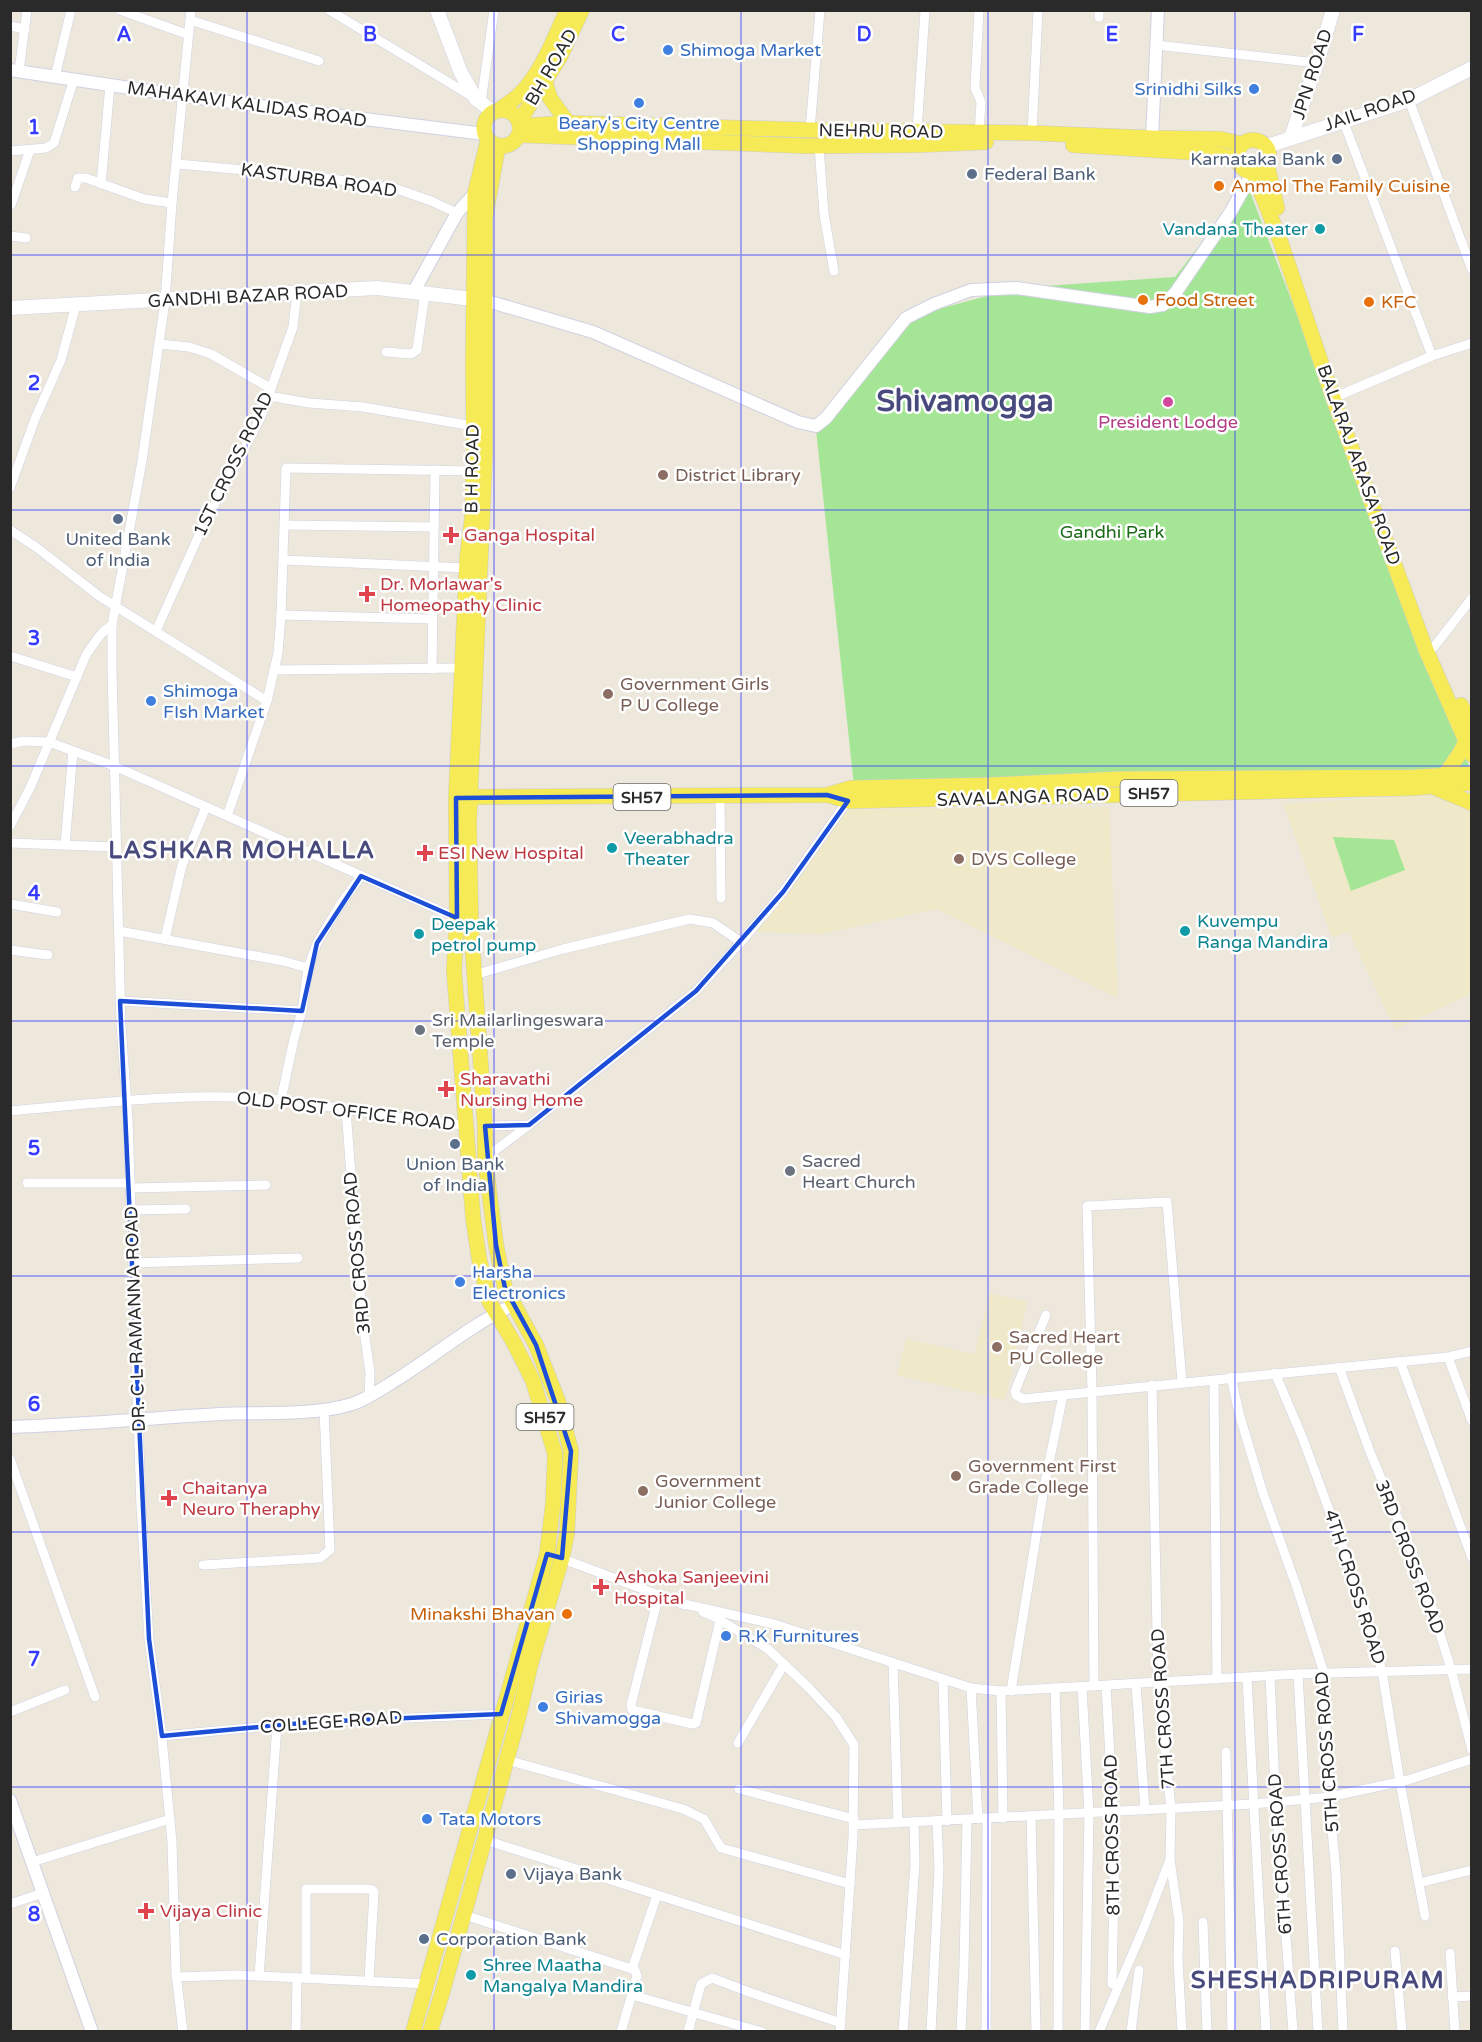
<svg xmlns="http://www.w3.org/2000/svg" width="1482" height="2042" font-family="'Varela Round',sans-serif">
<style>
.education{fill:#efe9ca}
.grass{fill:#a4e695}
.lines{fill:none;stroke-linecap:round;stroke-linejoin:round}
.minor-casing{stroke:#d0d1e3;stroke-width:10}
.tertiary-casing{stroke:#d0d1e3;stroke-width:14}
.secondary-casing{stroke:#d0d1e3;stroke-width:15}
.primary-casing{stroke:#ccc;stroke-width:16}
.minor{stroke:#fff;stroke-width:9}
.tertiary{stroke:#fff;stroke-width:12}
.secondary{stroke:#fff;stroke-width:14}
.primary{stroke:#f6ea57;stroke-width:15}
.marked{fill:none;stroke:#1d4ed8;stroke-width:4.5;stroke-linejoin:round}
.grid{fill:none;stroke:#363bff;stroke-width:1.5;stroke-opacity:0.55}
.shop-dot{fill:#3f7fe0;stroke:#fff;stroke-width:2}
.service-dot{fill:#5c6f8a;stroke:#fff;stroke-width:2}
.food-dot{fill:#e8710a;stroke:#fff;stroke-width:2}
.culture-dot{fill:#0f9aa8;stroke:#fff;stroke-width:2}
.hotel-dot{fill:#d1479c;stroke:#fff;stroke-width:2}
.education-dot{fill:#8d6e63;stroke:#fff;stroke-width:2}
.health-dot{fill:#e0444e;stroke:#fff;stroke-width:2}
.worship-dot{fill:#6b7280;stroke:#fff;stroke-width:2}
.labels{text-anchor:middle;stroke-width:5;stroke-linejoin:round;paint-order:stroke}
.shield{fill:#fff;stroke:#6a6a6a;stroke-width:1.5}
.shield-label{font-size:16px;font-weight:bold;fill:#2a2a2a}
.shop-label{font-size:18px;fill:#366cbe;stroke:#fff;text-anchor:start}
.street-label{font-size:18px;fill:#2a2a2a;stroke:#fff}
.service-label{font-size:18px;fill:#4e5e75;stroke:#fff;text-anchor:start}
.food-label{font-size:18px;fill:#c56008;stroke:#fff;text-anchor:start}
.culture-label{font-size:18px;fill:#0d838f;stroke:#fff;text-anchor:start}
.hotel-label{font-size:18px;fill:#b23c85;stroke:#fff}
.education-label{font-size:18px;fill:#785e54;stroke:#fff;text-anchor:start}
.park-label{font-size:18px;fill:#1b6a17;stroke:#fff}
.health-label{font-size:18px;fill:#be3a42;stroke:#fff;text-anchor:start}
.worship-label{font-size:18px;fill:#5b616d;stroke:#fff;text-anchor:start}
.district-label{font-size:24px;font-weight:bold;letter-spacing:1.5px;fill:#48497c;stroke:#fff}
.town-label{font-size:30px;font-weight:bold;fill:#48497c;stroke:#fff}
.grid-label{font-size:20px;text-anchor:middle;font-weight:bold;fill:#363bff;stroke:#fff;stroke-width:5;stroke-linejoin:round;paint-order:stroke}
</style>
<rect width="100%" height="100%" fill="#ede8db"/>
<!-- education -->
<g class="education">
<path d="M1435 794 1467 803 1472 813 1471 994 1395 1029 1349 933 1359 929 1332 937 1283 804Z"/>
<path d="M1109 807 1118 998 936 909 822 934 754 932 843 809Z"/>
<path d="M989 1293 1027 1302 1005 1400 897 1375 906 1339 975 1354Z"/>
</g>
<!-- grass -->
<g class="grass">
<path d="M1247 184 1471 771 854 786 816 430 906 318 1016 288 1175 277Z"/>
<path d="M1333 837 1394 840 1405 870 1351 891Z"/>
</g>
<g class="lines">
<!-- minor casing -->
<g class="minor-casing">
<g id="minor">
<path d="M120 10 189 35"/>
<path d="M329 10 473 97"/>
<path d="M1099 17V10"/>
<path d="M190 20 319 61"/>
<path d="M10 26 25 29"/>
<path d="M1156 45 1317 63"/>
<path d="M19 71 27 10"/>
<path d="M55 77 71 10"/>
<path d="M1409 100 1472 270"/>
<path d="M481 103 494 10"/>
<path d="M1343 120 1432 356"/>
<path d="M810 130 820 10"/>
<path d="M917 131 925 10"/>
<path d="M979 133 981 102 975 88 979 10"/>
<path d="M1032 133 1038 10"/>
<path d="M819 146 824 214 834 271"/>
<path d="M10 151 46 148 54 143 74 79"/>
<path d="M177 164 312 176 394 188 431 201 457 213"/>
<path d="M101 184 110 85"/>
<path d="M75 187 78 178H86L144 199 172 203"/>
<path d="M11 205 30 150"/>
<path d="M10 236 26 238"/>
<path d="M159 344 189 347 211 354 270 388"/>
<path d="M386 352 411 354 417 350 425 293"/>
<path d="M1340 395 1432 356 1472 343"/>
<path d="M268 396 309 403 363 407 473 426"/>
<path d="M10 488 35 419 61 360 76 305"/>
<path d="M285 525 434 527"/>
<path d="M10 530 36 547 99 596 267 701"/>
<path d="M284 560 466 568"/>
<path d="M281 615 432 619"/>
<path d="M156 631 204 524 260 419 293 327 297 293"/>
<path d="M1426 650 1434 647 1472 598"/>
<path d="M10 656 77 677"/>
<path d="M432 669 435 470"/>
<path d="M274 670 462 668"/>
<path d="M10 744 23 741 49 742 114 766 457 918"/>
<path d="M720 796 721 898"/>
<path d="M227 816 267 701 278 653 281 615 286 468 474 471"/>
<path d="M10 826 30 788 86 655C94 644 100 632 112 625"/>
<path d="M10 843 116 847"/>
<path d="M65 845 73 751"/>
<path d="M10 904 57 912"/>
<path d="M119 931 283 961 308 968"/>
<path d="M165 939 182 865 206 807"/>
<path d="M10 950 48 955"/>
<path d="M474 975 563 949 690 919 713 923 741 942"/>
<path d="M120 1001 302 1011"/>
<path d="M281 1100 294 1039 302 1011 308 968 317 943 340 905 361 876"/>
<path d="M346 1110 362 1316 370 1373 369 1396"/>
<path d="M10 1111C100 1103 191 1091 280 1100 343 1107 404 1121 467 1125"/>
<path d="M485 1126 529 1125 696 991 741 942 783 892 849 799"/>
<path d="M485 1158 529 1125"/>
<path d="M27 1183H130"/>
<path d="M130 1188 266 1185"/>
<path d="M131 1210 186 1209"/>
<path d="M133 1263 298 1258"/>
<path d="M1046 1315 1015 1391 1016 1395 1023 1399 1063 1395"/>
<path d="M1448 1357 1472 1421"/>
<path d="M1400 1361 1472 1558"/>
<path d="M1339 1367 1370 1452 1422 1576 1451 1669 1472 1750"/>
<path d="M1275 1373 1303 1439 1361 1597 1382 1671 1400 1782 1425 1916"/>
<path d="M1231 1377 1239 1413 1263 1493 1297 1588 1324 1673 1329 1797 1336 1873 1343 2032"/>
<path d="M1214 1381 1217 1679"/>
<path d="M1152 1385 1158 1683 1171 1809 1170 1860 1179 1921 1178 1960 1182 2032"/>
<path d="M10 1459 95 1697"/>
<path d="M558 1557 685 1605"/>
<path d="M203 1565 320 1558 330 1550 324 1409"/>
<path d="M659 1594 631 1705 632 1710 693 1724 696 1723 720 1620"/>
<path d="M680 1603 774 1624 971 1688 1001 1691 1298 1674 1472 1669"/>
<path d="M703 1612 713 1616 768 1649 809 1688 836 1717 854 1745 853 1837 840 2032"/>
<path d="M893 1663 898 1823"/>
<path d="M1298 1674 1318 2032"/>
<path d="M1270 1676 1275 1787 1293 2032"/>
<path d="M1247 1678 1266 2032"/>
<path d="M943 1679 947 1821"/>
<path d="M1136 1684 1145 1810"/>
<path d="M1094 1686 1092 1391 1087 1206 1167 1202 1182 1382"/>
<path d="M1106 1686 1115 1845 1112 1984"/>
<path d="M1082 1687 1089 1813 1085 2032"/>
<path d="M971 1688 978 1819"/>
<path d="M1055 1688 1059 1815 1058 2032"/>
<path d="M1001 1691 1003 1818"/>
<path d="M1011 1691 1045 1482 1063 1395 1448 1357 1472 1351"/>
<path d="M10 1712 65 1690"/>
<path d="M162 1736 313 1722 501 1714"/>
<path d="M738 1743 784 1664"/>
<path d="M1226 1752 1232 2032"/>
<path d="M507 1760 683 1809 704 1819 721 1848 850 1884"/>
<path d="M739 1789 854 1819"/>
<path d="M1031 1816 1036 2032"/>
<path d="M854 1825 1253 1804 1329 1797 1408 1780 1472 1759"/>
<path d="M485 1840 846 1955"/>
<path d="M32 1862 170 1819"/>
<path d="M1419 1883 1472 1870"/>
<path d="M10 1904 43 1893"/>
<path d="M464 1915 635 1970 637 1976 621 2032"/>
<path d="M1203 1922 1207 2032"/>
<path d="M1395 1951 1402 2032"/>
<path d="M1450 1953 1455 2032"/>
<path d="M632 1969 657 1895"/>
<path d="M259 1976 277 1725"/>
<path d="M176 1977 236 1975 427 1984"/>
<path d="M306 1978V1889H367L372 1890 374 1892 369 1980"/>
<path d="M632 1995 762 2032"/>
<path d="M1452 1997 1472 1996"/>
<path d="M183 2032 176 1974 172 1842 161 1728 149 1639 141 1506 128 1119 121 1025 112 670V625L142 461 165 301 172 203 191 10"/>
<path d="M296 2032 297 1978"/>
<path d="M688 2032 701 1984 712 1978 749 1992 841 2023"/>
<path d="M903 2032 915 1864 914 1822"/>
<path d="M931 2032 939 1869 937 1821"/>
<path d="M961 2032 964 1965 967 1820"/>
<path d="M986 2032 987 1819"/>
<path d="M1099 2032 1144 1927 1169 1862"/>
<path d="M1131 2032 1139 1970"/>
</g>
</g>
<!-- tertiary casing -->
<g class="tertiary-casing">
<g id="tertiary">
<path d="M10 70 183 96 484 134"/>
<path d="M1152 138 1158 10"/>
<path d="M414 291 457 213 475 193"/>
<path d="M484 300 593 332 798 422 816 426 826 418 906 318 934 304 971 290 1016 288 1150 307 1163 305 1176 292 1230 213 1253 172"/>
<path d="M10 1427C81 1425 150 1418 220 1414 260 1412 314 1416 352 1404 367 1399 383 1388 396 1380 436 1355 472 1324 515 1304"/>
<path d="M10 1800 92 2032"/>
</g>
</g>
<!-- secondary casing -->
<g class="secondary-casing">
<g id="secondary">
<path d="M437 10 461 73 476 99 493 112"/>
<path d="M1291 137 1317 63 1333 10"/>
<path d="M1267 146 1409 100 1472 68"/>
<path d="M10 308 377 288 482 300"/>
</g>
</g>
<!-- primary casing -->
<g class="primary-casing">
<g id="primary">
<path d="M545 81 550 98 568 123"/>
<circle cx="502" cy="128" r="18"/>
<path d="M499 110C505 106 512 101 518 96 541 74 554 39 567 10"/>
<path d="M519 122 560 57 582 10"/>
<path d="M520 126 568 123 810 130 1032 133 1152 138 1221 139 1241 144"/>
<path d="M519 135 807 146 917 145 986 142"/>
<circle cx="1253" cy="156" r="16"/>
<path d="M1073 145 1219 154 1237 160"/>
<path d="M1267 164 1277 208"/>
<path d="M1253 172 1281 243 1333 398 1426 650 1472 755"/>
<path d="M1461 705 1472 728"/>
<path d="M1445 775 1460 753 1466 741"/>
<path d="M1436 788 1472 803"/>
<path d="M828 795 848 801 1413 788 1469 783"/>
<path d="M462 797 827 795 851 788 989 785 1119 779 1416 777 1472 774"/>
<path d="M413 2032 547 1554 553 1504 555 1454 533 1381 514 1343 489 1301 479 1258 473 1217 454 970 457 918 456 798 467 559 472 519 474 454 473 363 475 193 488 140"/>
<path d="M430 2032 443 1990 518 1719 531 1663 562 1558 567 1533 571 1451 558 1401 536 1345 505 1288 496 1245 485 1158V1126L471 926 469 823 485 454V218L498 147"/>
</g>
</g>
<!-- minor -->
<use href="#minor" class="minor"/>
<!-- tertiary -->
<use href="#tertiary" class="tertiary"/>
<!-- secondary -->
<use href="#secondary" class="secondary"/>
<!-- primary -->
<use href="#primary" class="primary"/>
</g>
<!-- marked area -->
<path class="marked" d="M827 795 848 801 783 892 696 991 529 1125 485 1126 496 1245 505 1288 536 1345 571 1451 562 1558 547 1554 501 1714 313 1722 162 1736 149 1639 120 1001 302 1011 317 943 361 876 457 918 456 798Z"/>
<!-- grid -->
<path class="grid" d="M247 10V2032M494 10V2032M741 10V2032M988 10V2032M1235 10V2032M10 255H1472M10 510H1472M10 766H1472M10 1021H1472M10 1276H1472M10 1532H1472M10 1787H1472"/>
<!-- markers -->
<g class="shop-dot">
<circle cx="668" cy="50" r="6"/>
<circle cx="1254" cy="89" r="6"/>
<circle cx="639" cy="103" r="6"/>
<circle cx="151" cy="701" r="6"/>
<circle cx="460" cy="1282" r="6"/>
<circle cx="726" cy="1636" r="6"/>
<circle cx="543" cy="1707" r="6"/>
<circle cx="427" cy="1819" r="6"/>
</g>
<g class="service-dot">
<circle cx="1337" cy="159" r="6"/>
<circle cx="972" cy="174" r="6"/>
<circle cx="118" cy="519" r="6"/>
<circle cx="455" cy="1144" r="6"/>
<circle cx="511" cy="1874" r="6"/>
<circle cx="424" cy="1939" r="6"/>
</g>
<g class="food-dot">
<circle cx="1219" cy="186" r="6"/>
<circle cx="1143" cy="300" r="6"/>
<circle cx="1369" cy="302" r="6"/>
<circle cx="567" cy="1614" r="6"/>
</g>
<g class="culture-dot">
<circle cx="1320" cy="229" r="6"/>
<circle cx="612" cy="848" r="6"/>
<circle cx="1185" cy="931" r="6"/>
<circle cx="419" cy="934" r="6"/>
<circle cx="471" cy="1975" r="6"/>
</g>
<circle class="hotel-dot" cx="1168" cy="402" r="6"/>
<g class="education-dot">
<circle cx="663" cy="475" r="6"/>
<circle cx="608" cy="694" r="6"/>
<circle cx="959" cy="859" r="6"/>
<circle cx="997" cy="1347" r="6"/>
<circle cx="956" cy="1476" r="6"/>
<circle cx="643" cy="1491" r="6"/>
</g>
<g class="health-dot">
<path d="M448 526h6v6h6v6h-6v6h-6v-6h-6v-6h6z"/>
<path d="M364 585h6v6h6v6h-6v6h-6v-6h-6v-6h6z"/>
<path d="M422 844h6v6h6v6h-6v6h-6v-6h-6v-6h6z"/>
<path d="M443 1080h6v6h6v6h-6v6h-6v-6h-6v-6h6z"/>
<path d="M166 1489h6v6h6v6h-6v6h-6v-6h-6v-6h6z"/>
<path d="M598 1578h6v6h6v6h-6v6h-6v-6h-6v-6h6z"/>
<path d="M143 1902h6v6h6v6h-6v6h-6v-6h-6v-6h6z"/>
</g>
<g class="worship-dot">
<circle cx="420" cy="1030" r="6"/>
<circle cx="790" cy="1171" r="6"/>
</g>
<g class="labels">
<!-- shield labels -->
<g class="shield">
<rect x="1120.5" y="780" width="57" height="26" rx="4.5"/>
<rect x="613.5" y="784" width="57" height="26" rx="4.5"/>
<rect x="516.5" y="1404" width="57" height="26" rx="4.5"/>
</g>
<g class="shield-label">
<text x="1149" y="799">SH57</text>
<text x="642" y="803">SH57</text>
<text x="545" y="1423">SH57</text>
</g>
<!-- shop labels -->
<g class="shop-label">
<text x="680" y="56">Shimoga Market</text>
<text x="1242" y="95" text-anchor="end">Srinidhi Silks</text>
<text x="639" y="129" text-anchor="middle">Beary's City Centre<tspan x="639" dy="21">Shopping Mall</tspan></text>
<text x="163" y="697">Shimoga<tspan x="163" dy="21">FIsh Market</tspan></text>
<text x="472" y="1278">Harsha<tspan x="472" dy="21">Electronics</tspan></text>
<text x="738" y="1642">R.K Furnitures</text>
<text x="555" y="1703">Girias<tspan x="555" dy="21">Shivamogga</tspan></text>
<text x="439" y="1825">Tata Motors</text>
</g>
<!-- street labels -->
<g class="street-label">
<text transform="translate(551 67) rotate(-60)" y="6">BH ROAD</text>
<text transform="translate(1312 74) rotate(-72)" y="6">JPN ROAD</text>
<text transform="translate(247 104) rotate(8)" y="6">MAHAKAVI KALIDAS ROAD</text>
<text transform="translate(1370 110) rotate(-19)" y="6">JAIL ROAD</text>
<text transform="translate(881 131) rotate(1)" y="6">NEHRU ROAD</text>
<text transform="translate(319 180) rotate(8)" y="6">KASTURBA ROAD</text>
<text transform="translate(248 296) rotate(-3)" y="6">GANDHI BAZAR ROAD</text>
<text transform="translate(233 464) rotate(-64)" y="6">1ST CROSS ROAD</text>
<text transform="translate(1359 465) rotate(70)" y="6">BALARAJ ARASA ROAD</text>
<text transform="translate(472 469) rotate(-89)" y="6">B H ROAD</text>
<text transform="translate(1023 797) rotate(-2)" y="6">SAVALANGA ROAD</text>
<text transform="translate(346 1111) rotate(7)" y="6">OLD POST OFFICE ROAD</text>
<text transform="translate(357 1253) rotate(-95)" y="6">3RD CROSS ROAD</text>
<text transform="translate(135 1319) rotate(-92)" y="6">DR. C L RAMANNA ROAD</text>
<text transform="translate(1410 1557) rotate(69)" y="6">3RD CROSS ROAD</text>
<text transform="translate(1355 1587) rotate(72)" y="6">4TH CROSS ROAD</text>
<text transform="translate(1163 1709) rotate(-94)" y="6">7TH CROSS ROAD</text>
<text transform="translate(331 1722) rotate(-4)" y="6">COLLEGE ROAD</text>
<text transform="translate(1327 1752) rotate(-94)" y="6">5TH CROSS ROAD</text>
<text transform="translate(1112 1835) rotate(-91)" y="6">8TH CROSS ROAD</text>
<text transform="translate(1280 1854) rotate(-94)" y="6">6TH CROSS ROAD</text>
</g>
<!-- service labels -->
<g class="service-label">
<text x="1325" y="165" text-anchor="end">Karnataka Bank</text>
<text x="984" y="180">Federal Bank</text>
<text x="118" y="545" text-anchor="middle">United Bank<tspan x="118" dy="21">of India</tspan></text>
<text x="455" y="1170" text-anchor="middle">Union Bank<tspan x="455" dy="21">of India</tspan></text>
<text x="523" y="1880">Vijaya Bank</text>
<text x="436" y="1945">Corporation Bank</text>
</g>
<!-- food labels -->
<g class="food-label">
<text x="1231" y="192">Anmol The Family Cuisine</text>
<text x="1155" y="306">Food Street</text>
<text x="1381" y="308">KFC</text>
<text x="555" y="1620" text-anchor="end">Minakshi Bhavan</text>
</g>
<!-- culture labels -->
<g class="culture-label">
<text x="1308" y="235" text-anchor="end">Vandana Theater</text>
<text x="624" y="844">Veerabhadra<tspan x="624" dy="21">Theater</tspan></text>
<text x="1197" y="927">Kuvempu<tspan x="1197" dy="21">Ranga Mandira</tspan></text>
<text x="431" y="930">Deepak<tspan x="431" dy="21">petrol pump</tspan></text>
<text x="483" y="1971">Shree Maatha<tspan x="483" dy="21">Mangalya Mandira</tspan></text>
</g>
<!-- hotel labels -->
<g class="hotel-label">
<text x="1168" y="428">President Lodge</text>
</g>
<!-- education labels -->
<g class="education-label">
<text x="675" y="481">District Library</text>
<text x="620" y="690">Government Girls<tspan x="620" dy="21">P U College</tspan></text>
<text x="971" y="865">DVS College</text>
<text x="1009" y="1343">Sacred Heart<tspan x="1009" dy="21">PU College</tspan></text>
<text x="968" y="1472">Government First<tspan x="968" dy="21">Grade College</tspan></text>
<text x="655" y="1487">Government<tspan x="655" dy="21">Junior College</tspan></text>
</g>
<!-- park labels -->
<g class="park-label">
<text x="1112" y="538">Gandhi Park</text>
</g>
<!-- health labels -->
<g class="health-label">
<text x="464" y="541">Ganga Hospital</text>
<text x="380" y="590">Dr. Morlawar's<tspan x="380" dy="21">Homeopathy Clinic</tspan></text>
<text x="438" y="859">ESI New Hospital</text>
<text x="460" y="1085">Sharavathi<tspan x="460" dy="21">Nursing Home</tspan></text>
<text x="182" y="1494">Chaitanya<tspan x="182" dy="21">Neuro Theraphy</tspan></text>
<text x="614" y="1583">Ashoka Sanjeevini<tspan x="614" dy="21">Hospital</tspan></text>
<text x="160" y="1917">Vijaya Clinic</text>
</g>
<!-- worship labels -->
<g class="worship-label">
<text x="432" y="1026">Sri Mailarlingeswara<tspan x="432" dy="21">Temple</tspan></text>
<text x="802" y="1167">Sacred<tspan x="802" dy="21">Heart Church</tspan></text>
</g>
<!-- district labels -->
<g class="district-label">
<text x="242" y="858">LASHKAR MOHALLA</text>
<text x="1318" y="1988">SHESHADRIPURAM</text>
</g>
<!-- town labels -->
<g class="town-label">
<text x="965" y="411">Shivamogga</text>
</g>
</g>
<g class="grid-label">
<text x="124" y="41">A</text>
<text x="370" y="41">B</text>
<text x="618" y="41">C</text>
<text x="864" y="41">D</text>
<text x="1112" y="41">E</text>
<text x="1358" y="41">F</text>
<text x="34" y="134">1</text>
<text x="34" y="390">2</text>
<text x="34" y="645">3</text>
<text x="34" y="900">4</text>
<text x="34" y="1155">5</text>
<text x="34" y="1411">6</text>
<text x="34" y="1666">7</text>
<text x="34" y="1921">8</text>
</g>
<!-- border -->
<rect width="1482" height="2042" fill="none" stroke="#2a2a2a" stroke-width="24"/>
</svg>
